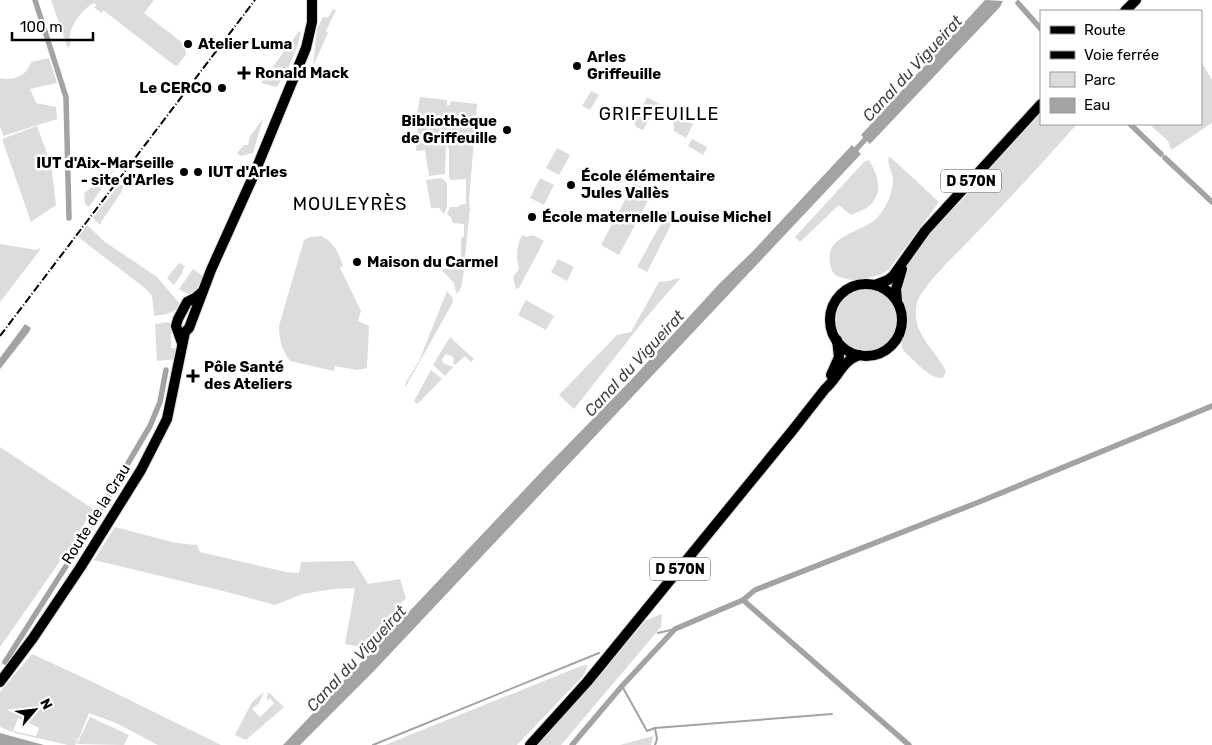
<svg xmlns="http://www.w3.org/2000/svg" width="1212" height="745" font-family="Rubik,sans-serif">
<style>
.green{fill:#dcdcdc;fill-rule:evenodd}
.water{fill:#a3a3a3}
.lines{fill:none;stroke-linecap:round;stroke-linejoin:round}
.stream{stroke:#a3a3a3;stroke-width:2}
.canal{stroke:#a3a3a3;stroke-width:5.5}
.major-casing{stroke:#dbdbdb;stroke-width:12}
.major{stroke:#000;stroke-width:10}
.rail{stroke:#000;stroke-width:2;stroke-dasharray:8 2.5 1 2.5;stroke-linecap:butt}
.poi-dot{fill:#000;stroke:#fff;stroke-width:2}
.labels{text-anchor:middle;stroke-width:5;stroke-linejoin:round;paint-order:stroke}
.shield{fill:#fff;stroke:#4c4c4c;stroke-width:1}
.shield-label{font-size:14px;font-weight:bold;fill:#000}
.poi-label{font-size:15px;font-weight:bold;fill:#000;stroke:#fff;text-anchor:start}
.street-label{font-size:15px;fill:#000;stroke:#fff}
.water-label{font-size:16px;font-style:italic;fill:#444;stroke:#fff}
.quarter-label{font-size:18px;letter-spacing:1px;fill:#000;stroke:#fff}
</style>
<rect width="100%" height="100%" fill="#fff"/>
<!-- green -->
<g class="green">
<path d="M51 0H154L144 13 185 45 186 54 177 66 174 65 103 10 101 13 94 7 97 5 94 3C83 8 65 30 71 43L68 48Z"/>
<path d="M333 9 336 10 326 31 328 33 313 66 317 29 323 17 328 18Z"/>
<path d="M299 31 301 33C296 53 288 70 277 87L261 83Z"/>
<path d="M49 58 57 83 30 89 36 103 56 107 57 119 3 136 0 126V78C13 82 28 75 31 62Z"/>
<path d="M1201 61 1212 80V123L1171 150 1168 141 1149 124H1201Z"/>
<path d="M591 91 599 95 590 110 582 106Z"/>
<path d="M420 97 447 100V105H450L451 101 477 104 469 200 470 208 463 278 461 288 457 294 455 289 454 283 442 270 451 266 461 265V238L464 236V224L453 223 451 217 447 214 450 207H459V205L466 204V179L451 180 449 177V149L446 144 445 174 429 176 425 150 416 151 418 126 415 125 406 128 407 124 416 121Z"/>
<path d="M647 97 663 106 660 113C655 111 650 112 648 117L650 118 643 130 636 127 634 122 639 114H642L640 112Z"/>
<path d="M672 112 693 124 686 138 674 131V124L670 117Z"/>
<path d="M1041 113V124H1077C1046 159 1014 194 981 228 961 250 936 271 920 296 917 300 916 306 916 311 914 335 936 351 946 371L943 378C930 379 918 364 909 356 894 343 906 337 906 321 907 306 897 292 903 276 913 247 940 223 961 201 987 172 1014 142 1041 113Z"/>
<path d="M263 119 253 153 241 156 237 153 244 145H248L250 136Z"/>
<path d="M37 126 51 164 56 205 31 222 2 139Z"/>
<path d="M692 139 707 147 703 155 688 146Z"/>
<path d="M557 148 570 155 559 175 546 168Z"/>
<path d="M889 156 939 202 890 268C879 278 872 276 859 280 853 281 846 279 840 277 833 275 831 270 830 263 825 235 860 233 876 219 879 216 883 210 885 207 890 198 895 184 892 174 890 167 887 164 889 156Z"/>
<path d="M869 160C877 174 885 193 869 206 865 210 856 212 851 215L839 205 800 242 795 237 864 162Z"/>
<path d="M115 169 89 207 85 204 84 193Z"/>
<path d="M442 178 447 183V207L444 214 439 208H431L426 180Z"/>
<path d="M540 178 554 185 544 205 530 198Z"/>
<path d="M121 182 124 183 122 191 101 222V225L93 218Z"/>
<path d="M634 183 652 193 619 255 601 245Z"/>
<path d="M668 211 681 218 678 225 672 223 647 272 637 267Z"/>
<path d="M87 225 105 242 157 277 180 304C175 314 165 314 154 316L152 296 145 288 78 237Z"/>
<path d="M522 235 526 237 533 235 544 241 519 288 516 289 513 277 519 269C516 257 516 247 522 235Z"/>
<path d="M321 236C335 243 338 252 343 266L340 268 361 311 358 321 369 326 367 368 357 370 335 366 334 371 290 361C282 350 279 340 279 326L304 240 310 237Z"/>
<path d="M0 244 37 250 39 248 40 250 0 302Z"/>
<path d="M558 259 574 267 567 281 551 272Z"/>
<path d="M179 263 185 266 182 271 183 272 174 285 167 278Z"/>
<path d="M193 269 203 276 195 292 190 295 179 289Z"/>
<path d="M678 278 680 279 677 282 645 319 574 409 559 395 617 335 631 332 659 282 669 281Z"/>
<circle cx="867" cy="320" r="31"/>
<path d="M447 291 453 299V302L405 388 406 382 419 361Z"/>
<path d="M526 300 554 316 546 330 518 315Z"/>
<path d="M168 322 172 325 173 331 171 334V348L179 349 177 359 157 361 155 324Z"/>
<path d="M450 337 474 359 471 362 465 356 455 365 453 363 454 359 452 356 446 354 442 359 443 363 453 367 445 376 433 365Z"/>
<path d="M431 370 442 379 417 404 414 401Z"/>
<path d="M0 447 93 509 77 537 0 647Z"/>
<path d="M115 527 176 543 197 545 200 552 286 572 299 573 301 562 354 561 368 584 400 579 406 598 360 647 345 644 355 588 333 589 303 594 275 605 227 592 94 560Z"/>
<path d="M662 614 661 627 561 745H538L594 682 646 620Z"/>
<path d="M32 654 93 682 221 745H158L116 723 89 713 78 740 71 737 78 741 75 745H68L15 733 0 727V692ZM18 718 39 728 36 736 13 731Z"/>
<path d="M588 665 583 676 517 745H385L581 666Z"/>
<path d="M264 692 259 703 252 709 260 717 274 703 270 698 267 701 268 692 284 707 246 740 235 735 252 702Z"/>
<path d="M90 717 129 735 124 745 77 744Z"/>
<path d="M653 736 651 745H620Z"/>
</g>
<!-- water -->
<g class="water">
<path d="M985 0 1003 1 1000 7 870 144 861 135Z"/>
<path d="M852 145 861 154 373 672 300 745H283L543 470 631 380 719 284 753 251Z"/>
<path d="M25 324 31 328 29 332 0 369V358Z"/>
<path d="M0 733 44 745H0Z"/>
</g>
<g class="lines">
<!-- stream -->
<g class="stream">
<path d="M658 633 675 629"/>
<path d="M622 686 647 731 655 728 832 714"/>
<path d="M373 745 599 653"/>
<path d="M655 745 657 739 655 728"/>
</g>
<!-- canal -->
<g class="canal">
<path d="M35 0 66 97 69 218"/>
<path d="M1018 3 1041 29"/>
<path d="M1130 124 1161 154"/>
<path d="M852 154 869 135"/>
<path d="M1165 158 1212 202"/>
<path d="M743 600 755 590 979 502 1212 406"/>
<path d="M5 662 82 541 150 426 160 402 166 370"/>
<path d="M572 745 622 686 675 629 743 600 909 745"/>
</g>
<!-- major casing -->
<g class="major-casing">
<g id="major">
<path d="M1125 11 1136 0"/>
<circle cx="866" cy="320" r="36"/>
<path d="M875 285 888 280 893 276 925 231 1041 104"/>
<path d="M897 301 896 289 902 269"/>
<path d="M182 343 176 326 178 319 187 302 195 298 202 292"/>
<path d="M831 375 839 357 837 340"/>
<path d="M0 682 33 638 80 568 141 470 167 419 185 332 189 328 211 270 252 179 306 48 312 22V0"/>
<path d="M530 745 587 682 792 431 825 389C838 378 842 361 859 355"/>
</g>
</g>
<!-- major -->
<use href="#major" class="major"/>
<!-- rail -->
<path class="rail" d="M0 336 255 0"/>
</g>
<!-- markers -->
<g class="poi-dot">
<circle cx="188" cy="44" r="5"/>
<circle cx="577" cy="66" r="5"/>
<path d="M241.5 65.5h5v5h5v5h-5v5h-5v-5h-5v-5h5z"/>
<circle cx="222" cy="88" r="5"/>
<circle cx="507" cy="130" r="5"/>
<circle cx="184" cy="172" r="5"/>
<circle cx="198" cy="172" r="5"/>
<circle cx="571" cy="185" r="5"/>
<circle cx="532" cy="217" r="5"/>
<circle cx="357" cy="262" r="5"/>
<path d="M190.5 368.5h5v5h5v5h-5v5h-5v-5h-5v-5h5z"/>
</g>
<g class="labels">
<!-- shield labels -->
<g class="shield">
<rect x="941" y="169.5" width="60" height="23" rx="4"/>
<rect x="650" y="557.5" width="60" height="23" rx="4"/>
</g>
<g class="shield-label">
<text x="971" y="186">D 570N</text>
<text x="680" y="574">D 570N</text>
</g>
<!-- poi labels -->
<g class="poi-label">
<text x="198" y="49">Atelier Luma</text>
<text x="587" y="62">Arles<tspan x="587" dy="17">Griffeuille</tspan></text>
<text x="255" y="78">Ronald Mack</text>
<text x="212" y="93" text-anchor="end">Le CERCO</text>
<text x="497" y="126" text-anchor="end">Bibliothèque<tspan x="497" dy="17">de Griffeuille</tspan></text>
<text x="174" y="168" text-anchor="end">IUT d'Aix-Marseille<tspan x="174" dy="17">- site d'Arles</tspan></text>
<text x="208" y="177">IUT d'Arles</text>
<text x="581" y="181">École élémentaire<tspan x="581" dy="17">Jules Vallès</tspan></text>
<text x="542" y="222">École maternelle Louise Michel</text>
<text x="367" y="267">Maison du Carmel</text>
<text x="204" y="372">Pôle Santé<tspan x="204" dy="17">des Ateliers</tspan></text>
</g>
<!-- street labels -->
<g class="street-label">
<text transform="translate(96 514) rotate(-58)" y="5">Route de la Crau</text>
</g>
<!-- water labels -->
<g class="water-label">
<text transform="translate(912 68) rotate(-47)" y="6">Canal du Vigueirat</text>
<text transform="translate(634 363) rotate(-47)" y="6">Canal du Vigueirat</text>
<text transform="translate(356 658) rotate(-47)" y="6">Canal du Vigueirat</text>
</g>
<!-- quarter labels -->
<g class="quarter-label">
<text x="659" y="120">GRIFFEUILLE</text>
<text x="350" y="210">MOULEYRÈS</text>
</g>
</g>
<!-- legend -->
<rect x="1040" y="10" width="162" height="115" fill="#ffffff" stroke="#999999"/>
<rect x="1050" y="26" width="25" height="8" fill="#000000" stroke="#999999"/>
<text x="1084" y="35" font-size="15" fill="#000000">Route</text>
<rect x="1050" y="51" width="25" height="8" fill="#000000" stroke="#999999"/>
<text x="1084" y="60" font-size="15" fill="#000000">Voie ferrée</text>
<rect x="1050" y="72" width="25" height="15" fill="#dcdcdc" stroke="#999999"/>
<text x="1084" y="85" font-size="15" fill="#000000">Parc</text>
<rect x="1050" y="98" width="25" height="15" fill="#a3a3a3" stroke="#999999"/>
<text x="1084" y="110" font-size="15" fill="#000000">Eau</text>
<!-- north arrow -->
<g transform="translate(35 710) rotate(62)" stroke="#ffffff" stroke-width="4" paint-order="stroke">
<path d="M0-4L9 19L0 12L-9 19Z" fill="#000000"/>
<text y="-8" font-size="14" font-weight="bold" text-anchor="middle" fill="#000000">N</text>
</g>
<!-- scale -->
<path d="M12 32v8h81v-8" fill="none" stroke="#000000" stroke-width="2.5"/>
<text x="20" y="32" font-size="15" fill="#000000" stroke="#ffffff" stroke-width="4" paint-order="stroke">100 m</text>
</svg>
